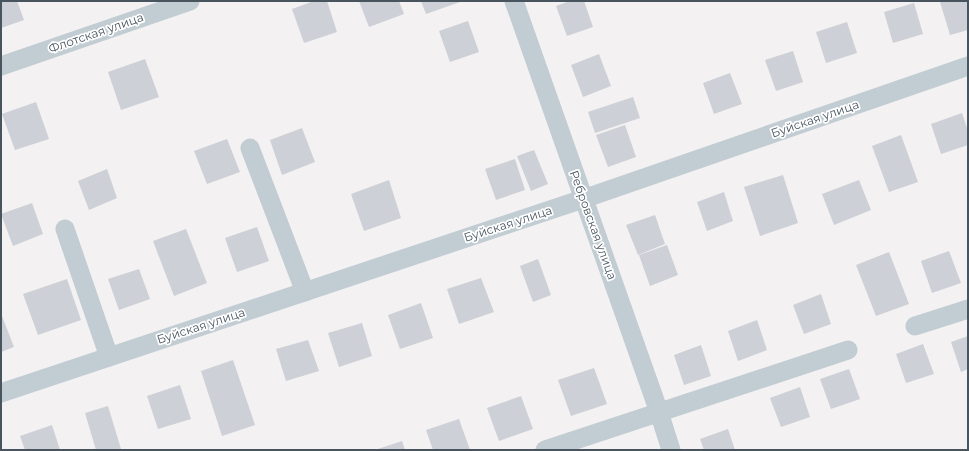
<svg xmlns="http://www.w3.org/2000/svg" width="969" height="451" font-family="Montserrat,sans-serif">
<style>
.building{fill:#cdd0d6}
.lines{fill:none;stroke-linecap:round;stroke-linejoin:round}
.minor{stroke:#c1ccd3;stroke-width:19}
.labels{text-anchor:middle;stroke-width:3.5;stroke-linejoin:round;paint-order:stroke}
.street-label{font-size:12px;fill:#48555f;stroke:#fff}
</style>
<rect width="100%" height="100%" fill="#f3f1f1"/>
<!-- building -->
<g class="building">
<path d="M1 1H17L24 20 1 28Z"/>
<path d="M314 1H327L337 32 304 43 292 9Z"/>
<path d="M359 1H399L404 14 369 27Z"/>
<path d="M421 1H463L426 14Z"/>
<path d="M570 1H584L593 27 567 36 556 6Z"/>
<path d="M942 1H968V30L950 35 940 2Z"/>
<path d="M914 3 923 34 893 43 884 12Z"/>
<path d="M468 21 479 52 450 62 439 31Z"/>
<path d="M847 22 857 53 826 63 816 32Z"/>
<path d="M793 51 803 82 776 91 765 60Z"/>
<path d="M599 54 611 86 583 97 571 65Z"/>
<path d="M145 59 159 97 121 110 108 72Z"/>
<path d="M730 73 742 104 714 114 703 83Z"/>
<path d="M633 97 640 118 595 133 588 112Z"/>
<path d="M36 102 49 139 15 150 2 114Z"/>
<path d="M962 113 968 131V145L941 154 931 124Z"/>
<path d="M625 125 636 157 608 167 596 135Z"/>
<path d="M302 128 315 162 282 175 270 140Z"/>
<path d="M901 135 918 182 889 192 872 146Z"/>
<path d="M227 139 240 172 207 184 194 151Z"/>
<path d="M534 150 548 184 531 191 517 156Z"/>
<path d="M515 159 525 190 496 200 485 169Z"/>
<path d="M107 169 117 198 89 210 78 181Z"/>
<path d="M783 175 798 223 760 236 744 187Z"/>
<path d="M389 180 401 218 364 231 351 194Z"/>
<path d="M859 180 871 210 834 225 822 194Z"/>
<path d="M724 192 733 221 707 231 697 202Z"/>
<path d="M32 203 43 234 13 246 1 214Z"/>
<path d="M655 215 665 244 638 255 626 225Z"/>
<path d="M257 227 269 261 237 272 225 238Z"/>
<path d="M186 229 207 283 174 296 153 241Z"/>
<path d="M667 245 678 275 650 286 639 255Z"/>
<path d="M949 251 961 283 932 293 921 261Z"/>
<path d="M889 252 909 304 876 316 856 265Z"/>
<path d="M538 259 551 295 533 302 520 266Z"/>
<path d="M139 269 150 299 119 310 108 279Z"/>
<path d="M481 278 494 312 459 324 447 289Z"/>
<path d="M67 279 81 320 38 335 23 294Z"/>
<path d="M821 294 831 324 804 334 793 305Z"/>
<path d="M421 303 433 338 400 349 388 315Z"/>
<path d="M1 316H2L14 347 1 352Z"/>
<path d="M757 320 767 350 738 361 728 331Z"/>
<path d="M362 323 372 356 339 367 328 333Z"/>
<path d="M968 336V369L961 372 951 342Z"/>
<path d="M308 340 319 371 286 381 276 349Z"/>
<path d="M923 344 934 374 906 383 896 354Z"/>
<path d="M701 345 711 376 684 385 674 355Z"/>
<path d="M233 360 255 425 222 436 201 371Z"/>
<path d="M594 368 607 404 571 416 558 380Z"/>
<path d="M849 369 860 399 831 409 820 379Z"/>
<path d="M180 385 191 419 158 429 147 396Z"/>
<path d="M800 387 810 417 781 427 770 398Z"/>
<path d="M521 396 533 429 499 441 487 408Z"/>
<path d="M108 406 121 449 96 450 85 413Z"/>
<path d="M459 419 470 450H433L426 430Z"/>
<path d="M52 425 60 450H25L20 436Z"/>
<path d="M728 429 735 450H704L700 439Z"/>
<path d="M402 441 405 450H375Z"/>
</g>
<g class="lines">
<!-- minor -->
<g class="minor">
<path d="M514 1 659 412 671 450"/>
<path d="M1 66 190 1"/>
<path d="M250 148 305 292"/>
<path d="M65 229 109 357"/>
<path d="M915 326 968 309"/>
<path d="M1 393 583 199 968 66"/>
<path d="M545 450 848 350"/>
</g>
</g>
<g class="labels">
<!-- street labels -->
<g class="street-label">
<text transform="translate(96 33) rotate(-19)" y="4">Флотская улица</text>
<text transform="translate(815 119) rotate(-19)" y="4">Буйская улица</text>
<text transform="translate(508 224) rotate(-18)" y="4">Буйская улица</text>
<text transform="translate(593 225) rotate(70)" y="4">Ребровская улица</text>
<text transform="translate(201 326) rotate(-18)" y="4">Буйская улица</text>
</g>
</g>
<!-- border -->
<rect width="969" height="451" fill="none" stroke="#48555f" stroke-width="4"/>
</svg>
